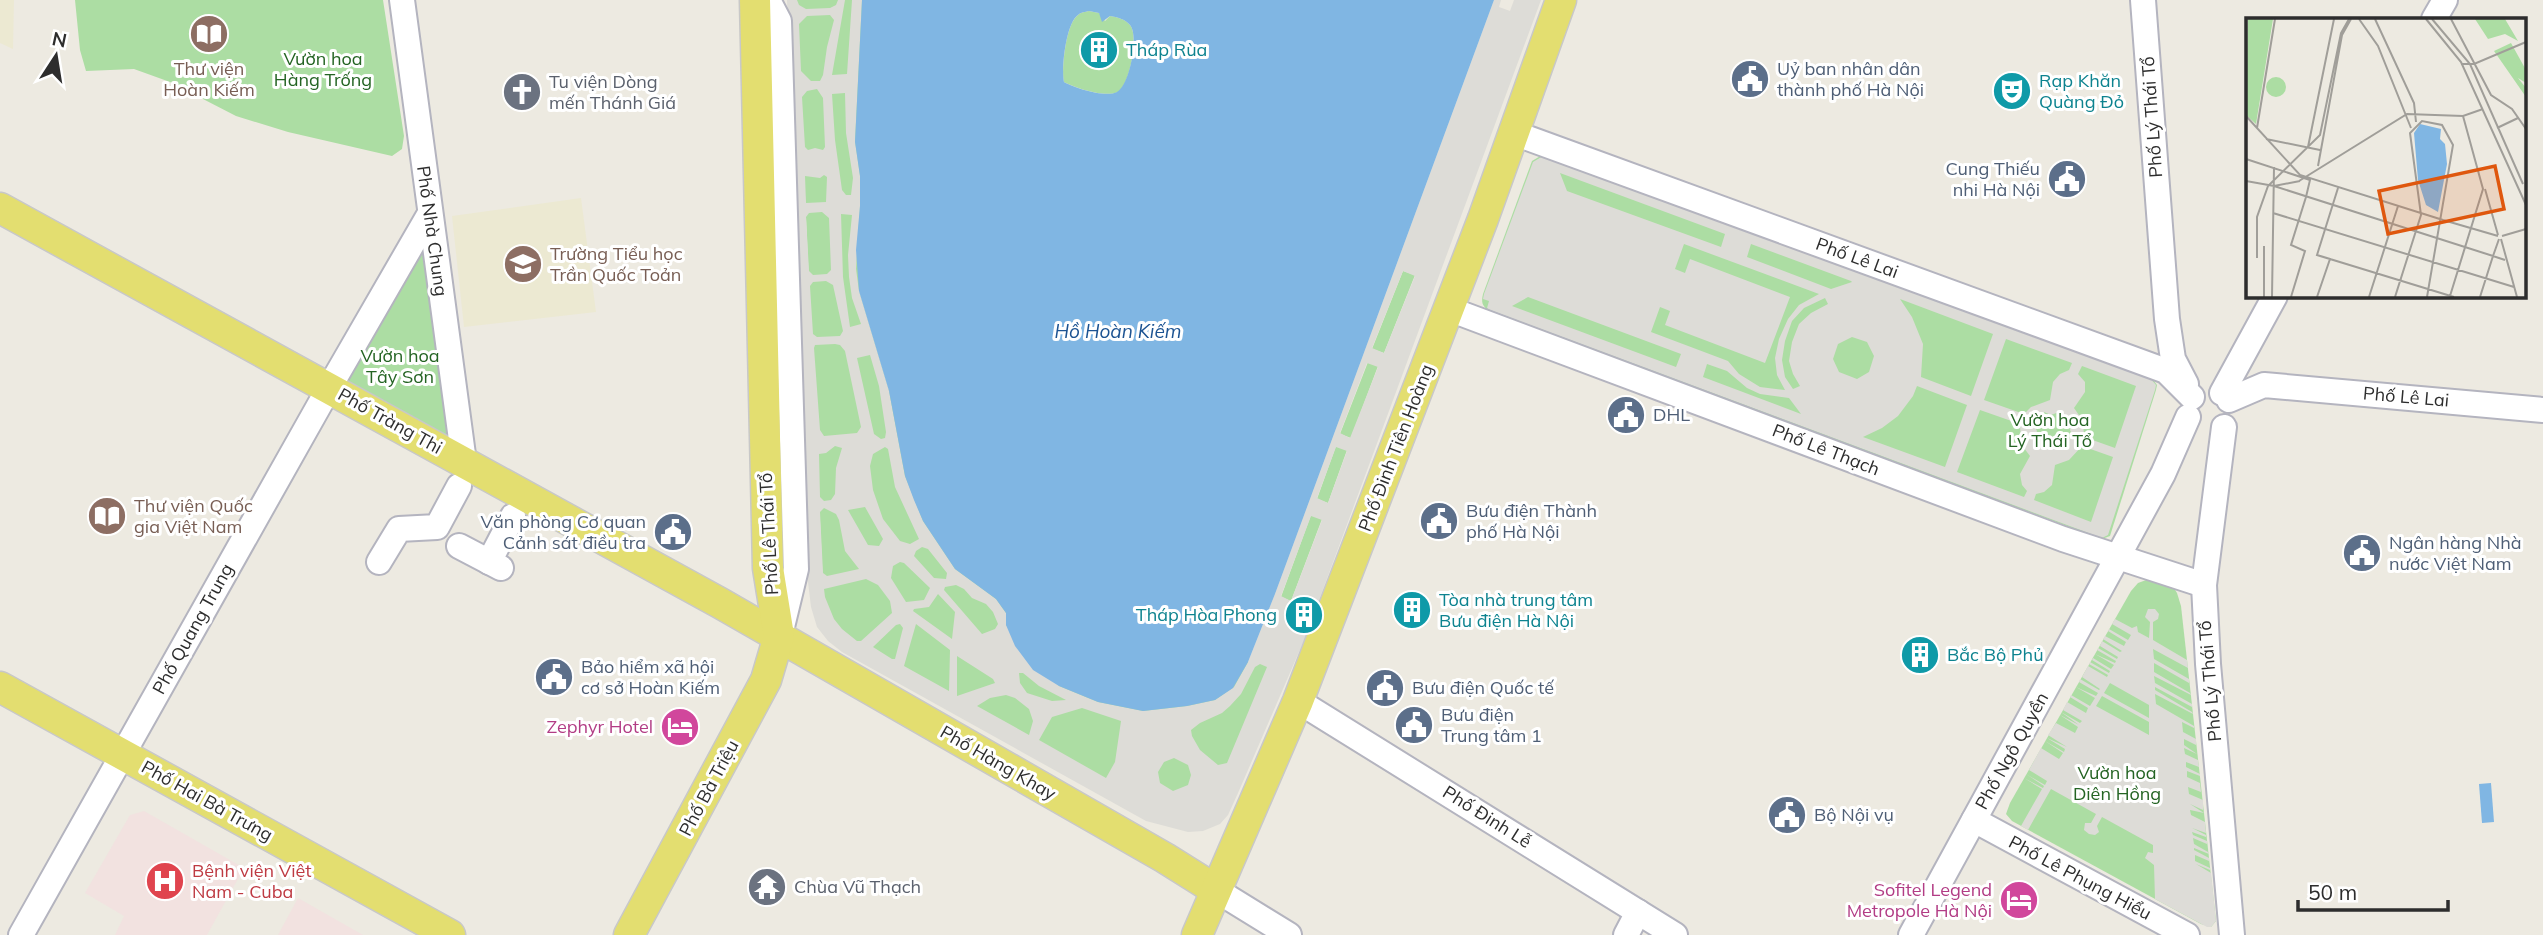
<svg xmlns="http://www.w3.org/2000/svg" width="2543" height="935" font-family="Mulish,sans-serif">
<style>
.education{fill:#ece9d2}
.medical{fill:#f2e2e0}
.green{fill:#acdda3}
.plaza{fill:#dddcd7;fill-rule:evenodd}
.water{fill:#80b6e3;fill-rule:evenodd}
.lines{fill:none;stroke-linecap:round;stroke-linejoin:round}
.minor-casing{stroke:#b4b4bf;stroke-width:28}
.major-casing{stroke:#c8c8c8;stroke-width:33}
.minor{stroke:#fff;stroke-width:24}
.major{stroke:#e3de70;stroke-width:30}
.labels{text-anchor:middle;stroke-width:6;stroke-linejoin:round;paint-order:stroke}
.culture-label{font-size:18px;fill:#0d838f;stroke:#fff;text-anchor:start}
.park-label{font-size:18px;fill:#246423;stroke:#fff}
.education-label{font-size:18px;fill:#785e54;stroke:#fff;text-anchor:start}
.service-label{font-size:18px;fill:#4e5e75;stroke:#fff;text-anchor:start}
.worship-label{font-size:18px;fill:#5b616d;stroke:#fff;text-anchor:start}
.street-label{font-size:18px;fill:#2d2d2d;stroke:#fff}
.hotel-label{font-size:18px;fill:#b23c85;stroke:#fff;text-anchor:end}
.health-label{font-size:18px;fill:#be3a42;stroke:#fff;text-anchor:start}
.water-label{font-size:19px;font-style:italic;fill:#1c5392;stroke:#fff}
.inset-road{fill:none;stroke:#a09e99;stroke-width:2}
.view{fill:#df570e;fill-opacity:0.15;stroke:#df570e;stroke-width:3.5}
.inset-edge{fill:none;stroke:#2d2d2d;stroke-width:3.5}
</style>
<rect width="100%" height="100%" fill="#edeae1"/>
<!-- education -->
<g class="education">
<path d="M0 0H14L13 49 0 43Z"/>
<path d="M581 198 596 312 464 327 452 216Z"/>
</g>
<!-- medical -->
<g class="medical">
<path d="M144 811 244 868 207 935H115L124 916 85 893 130 815Z"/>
<path d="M298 898 363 935H278Z"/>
</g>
<!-- green -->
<g class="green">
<path d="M75 0H383L404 136 402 149 392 156 288 132 236 116 170 82 134 69 86 71 80 50Z"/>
<path d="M796 0H862L859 291 889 391 1248 662 1276 664 1220 794 1169 817 849 642 824 607Z"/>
<path d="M1089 11 1099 13 1105 21 1110 16C1117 17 1125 19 1130 25 1139 35 1130 85 1118 92 1106 98 1075 88 1064 82 1061 69 1066 23 1078 15 1081 12 1085 12 1089 11Z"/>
<path d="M1542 155 2151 377 2157 385 2156 390 2110 536 2102 539 1490 312C1482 306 1481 302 1483 294L1532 161Z"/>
<path d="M424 238 452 445 344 383Z"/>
<path d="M1403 271 1415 275 1384 353 1372 349Z"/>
<path d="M1368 362 1378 366 1351 438 1340 434Z"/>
<path d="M1336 446 1347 450 1328 503 1317 499Z"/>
<path d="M1311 515 1322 519 1291 601 1281 597Z"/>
<path d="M2149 579 2172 585 2177 593 2181 606 2216 921 2211 927 2201 924 2012 821 2006 814 2010 803 2131 591 2138 583Z"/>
</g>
<!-- plaza -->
<g class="plaza">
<path d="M787 0H797L799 5 806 9 830 8 836 5 838 0H845L832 75 847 74 852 0H862L855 141 860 176V206L856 269 859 291 889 391 905 476 923 521 955 569 996 599 1006 613V625L1059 686 1098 702 1143 711 1187 706 1215 700 1234 687 1248 662 1275 594 1494 0H1501L1499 7 1510 11 1514 0H1541L1305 638 1238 793 1228 815 1220 824 1203 831 1188 832 1146 821 842 652 828 641 817 627 811 607 808 582ZM830 15 834 20 827 47 823 75 820 81H811L801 71 799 24 807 16ZM817 89 823 98 825 147 823 150 815 148 808 150 805 147 802 97 807 91ZM845 93 846 133 853 178 851 195H846L842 190 835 140 832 94ZM824 175 827 177 826 202 806 203 805 176 820 178ZM822 212 829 218 831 270 827 274 813 275 809 271 806 217 809 213ZM841 214 852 215 848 255 849 277 852 298 861 324 850 327 843 277ZM1403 271 1415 276 1384 353 1372 348ZM813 282 826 281 833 285 843 331 840 336 817 337 813 334 810 286ZM835 344 840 345 845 351 861 427 857 433 824 436 820 430 814 348 815 345ZM870 355 879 386 886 432 885 438 881 439 874 434 857 358ZM1367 363 1378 367 1350 438 1340 433ZM835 446 842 448 836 468 835 494 831 500 824 501 820 497 819 454 826 453ZM885 447 888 449 895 487 919 539 910 544 900 541 883 519 873 490 870 466 873 454ZM1336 447 1347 451 1328 503 1317 498ZM865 507 883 539 879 546 868 545 848 510ZM824 508 836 514 839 520 845 551 859 569 827 576 823 573 820 512ZM1311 516 1322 520 1291 601 1281 596ZM922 547 928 549 947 573 946 579 934 578 914 556 916 551ZM900 562 904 563 930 588 924 600 906 602 891 578 893 566ZM866 579 878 585 890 601 892 613 861 641H857L842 629 834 619 825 597 824 589ZM956 585 964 589 972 598 986 604 993 612 998 624 995 629 982 634 944 590 945 587ZM938 594 955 612 952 639 913 611 914 609 929 607ZM900 624 903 628 895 659H892L873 647 896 625ZM916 624 950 650 949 691 904 666ZM957 656 993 679 995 683 957 696ZM1260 664 1267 667 1227 763 1218 765 1200 750 1192 736 1191 730 1200 723 1222 713 1230 706 1241 694 1255 667ZM1019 673H1023L1039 686 1066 700 1052 701 1027 693 1020 683ZM1006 695 1015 698 1029 709 1033 721 1029 735 977 706 990 698ZM1082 708 1121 721 1115 762 1106 778 1039 740 1052 717ZM1174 758 1188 765 1191 775 1188 785 1173 791 1160 783 1158 772 1164 762Z"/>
<path d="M1543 156 2150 378 2156 385 2155 390 2108 535 2102 538 1490 310 1487 308 1489 301 1483 299 1484 294 1533 162ZM1560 173 1725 234 1721 247 1567 191ZM1684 244 1819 294 1799 305 1788 319 1779 339 1775 358 1777 375 1785 390 1760 387 1739 374 1728 361 1651 332 1660 307 1670 311 1665 325 1765 363 1790 297 1690 259 1685 273 1675 269ZM1751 244 1851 281 1852 282 1831 289 1747 257ZM1528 297 1681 354 1676 367 1512 306ZM1825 298 1828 304 1811 313 1799 324 1792 342 1789 361 1793 374 1800 386 1793 389 1785 377 1782 360 1785 341 1792 321 1804 308ZM1900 299 1993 334 1971 396 1921 377 1923 344 1912 317ZM1852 337 1867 342 1874 356 1869 372 1857 379 1839 372 1833 359 1838 344ZM2006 339 2072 363 2069 370 2060 374 2053 382 2050 400 2031 407 2024 414 1984 400ZM1707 364 1727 371 1747 388 1760 394 1789 398 1801 414 1703 377ZM2082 366 2136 386 2115 448 2084 437 2083 421 2074 408 2085 392V382L2078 374ZM1917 386 1967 405 1945 467 1863 437 1882 428 1898 416 1913 396ZM1980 410 2020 424 2021 444 2030 456 2020 474 2022 485 2027 491 2024 497 1957 472ZM2044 412 2051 415 2059 412 2064 419 2072 422 2070 430 2073 436 2067 440 2064 448 2055 446 2051 449 2046 448 2042 441 2035 438 2037 431 2034 425 2036 421 2041 420ZM2082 446 2113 457 2091 522 2034 500 2036 494 2044 492 2052 485 2055 465 2069 460Z"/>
<path d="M2148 609H2155L2159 614 2158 619 2153 622V640L2187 660 2188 668 2153 649 2154 659 2189 679V683L2154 663V672L2190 693 2191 695 2154 676 2155 683 2192 704V707L2155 687V690L2192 712 2193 714 2155 694 2156 704 2194 726V728L2182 722 2183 732 2196 739V745L2184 739V745L2197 754 2184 748 2185 754 2198 760 2199 767 2186 762V767L2200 774V776L2187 771V777L2200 783 2201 792 2188 787 2189 794 2203 800V810L2190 804 2204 813 2190 810 2191 815 2205 822 2206 833 2192 828 2206 835V837L2192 832 2193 835 2207 841V844L2193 838 2194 844 2208 852 2209 854 2194 848V850L2209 858V861L2195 855V861L2210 868V870L2196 864 2211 873 2216 921 2211 927H2207L2155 899 2154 865 2145 858 2148 852 2153 853V845L2102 817 2097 826 2099 832 2095 835 2089 834 2084 830 2085 823H2091L2096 814 2051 789 2028 830 2021 826 2042 789 2024 778 2043 788 2044 786 2026 774 2045 785 2047 781 2029 770 2041 748 2059 759 2063 753 2045 741 2064 752 2065 749 2047 738 2067 747 2048 735 2056 723 2075 733 2078 727 2060 715 2079 725 2061 712 2080 723 2082 721 2063 710 2067 702 2086 713 2088 708 2070 697 2071 695 2090 706 2095 698 2076 687 2096 696 2098 693 2079 682 2080 679 2099 690 2100 689 2082 677 2088 666 2107 677 2108 675 2089 664 2090 662 2109 673 2110 671 2092 660 2093 658 2111 669 2114 665 2095 654 2115 663 2116 661 2097 650 2098 648 2117 659 2118 657 2100 646 2102 641 2120 652 2122 651 2103 639 2105 636 2124 646 2126 642 2108 631 2109 629 2128 640 2131 635 2112 624 2115 619 2132 628 2137 626 2138 632 2149 638 2150 622 2145 617ZM2110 683 2149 705V718L2104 693ZM2102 696 2149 722V735L2096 706Z"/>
</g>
<!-- water -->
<g class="water">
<path d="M862 0H1494L1275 594 1248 662 1233 688 1215 700 1187 706 1143 711 1098 702 1059 686 1033 670 1015 646 1006 625V613L996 599 955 569 923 521 914 500 905 476 889 391 859 291 856 250 860 206V176L855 142ZM1089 11 1099 13 1102 22 1110 16C1117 17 1125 19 1130 25 1139 35 1130 85 1117 92 1106 98 1074 88 1064 82 1061 69 1066 23 1078 15 1081 12 1085 12 1089 11Z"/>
<path d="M2491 783 2494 822 2482 823 2479 784Z"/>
</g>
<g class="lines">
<!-- minor casing -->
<g class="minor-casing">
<g id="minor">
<path d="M402 0 464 462"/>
<path d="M768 0 779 21 796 569 781 631"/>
<path d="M2143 0 2167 319 2173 359 2186 384"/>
<path d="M2434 19 2445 0"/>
<path d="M1514 133 2166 371 2192 397"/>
<path d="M1449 309 2063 539 2204 585"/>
<path d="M2222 393 2275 296"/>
<path d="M2229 400 2264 385 2543 410"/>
<path d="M2224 427 2204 585 2208 664 2232 935"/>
<path d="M459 546 501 568"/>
<path d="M379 562 399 529 437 527 459 486"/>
<path d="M489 562 513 516"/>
<path d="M1298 701 1675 935"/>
<path d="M1974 820 2187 935"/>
<path d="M1216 890 1289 935"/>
<path d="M21 935 329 388 429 215"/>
<path d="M1626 935 1638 912"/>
<path d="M1911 935 2163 474 2188 417"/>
</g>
</g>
<!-- major casing -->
<g class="major-casing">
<g id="major">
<path d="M0 208 720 603 1165 858 1216 890"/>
<path d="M0 687 450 935"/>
<path d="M629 935 766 680 779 636 768 568 755 0"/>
<path d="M1197 935 1298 701 1483 219 1561 0"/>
</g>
</g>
<!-- minor -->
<use href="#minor" class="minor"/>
<!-- major -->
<use href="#major" class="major"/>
</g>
<!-- icons -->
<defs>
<g id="library-disc" transform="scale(2.0125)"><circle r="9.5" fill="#8d6e63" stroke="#fff"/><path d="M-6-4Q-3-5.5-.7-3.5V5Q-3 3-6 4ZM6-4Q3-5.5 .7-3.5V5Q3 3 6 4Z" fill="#fff"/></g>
<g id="building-disc" transform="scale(2.0125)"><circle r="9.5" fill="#0f9aa8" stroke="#fff"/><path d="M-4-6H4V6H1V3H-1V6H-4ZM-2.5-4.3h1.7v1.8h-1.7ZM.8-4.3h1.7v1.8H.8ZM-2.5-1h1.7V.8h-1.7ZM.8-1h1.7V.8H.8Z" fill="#fff"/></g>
<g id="civic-disc" transform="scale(2.0125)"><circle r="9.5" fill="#5c6f8a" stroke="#fff"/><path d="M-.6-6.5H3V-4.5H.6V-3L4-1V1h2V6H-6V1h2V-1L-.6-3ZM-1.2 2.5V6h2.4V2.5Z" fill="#fff"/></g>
<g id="theatre-disc" transform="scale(2.0125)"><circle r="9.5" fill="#0f9aa8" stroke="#fff"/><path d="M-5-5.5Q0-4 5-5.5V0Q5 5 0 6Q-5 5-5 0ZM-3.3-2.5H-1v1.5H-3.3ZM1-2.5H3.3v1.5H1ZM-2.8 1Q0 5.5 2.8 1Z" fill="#fff"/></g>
<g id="church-disc" transform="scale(2.0125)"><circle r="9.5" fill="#6b7280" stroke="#fff"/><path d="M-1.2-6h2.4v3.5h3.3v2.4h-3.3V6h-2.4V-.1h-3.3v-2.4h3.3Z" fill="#fff"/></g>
<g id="school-disc" transform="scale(2.0125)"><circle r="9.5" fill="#8d6e63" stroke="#fff"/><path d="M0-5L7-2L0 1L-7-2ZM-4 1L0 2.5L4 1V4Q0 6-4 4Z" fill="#fff"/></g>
<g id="hotel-disc" transform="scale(2.0125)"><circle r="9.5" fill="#d1479c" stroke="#fff"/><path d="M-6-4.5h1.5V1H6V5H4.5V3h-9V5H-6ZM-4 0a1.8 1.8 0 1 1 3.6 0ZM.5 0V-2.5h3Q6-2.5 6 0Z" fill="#fff"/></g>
<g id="hospital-disc" transform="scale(2.0125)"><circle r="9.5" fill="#e0444e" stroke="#fff"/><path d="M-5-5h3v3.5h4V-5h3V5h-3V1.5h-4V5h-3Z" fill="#fff"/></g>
<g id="temple-disc" transform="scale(2.0125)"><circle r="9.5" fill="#6b7280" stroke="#fff"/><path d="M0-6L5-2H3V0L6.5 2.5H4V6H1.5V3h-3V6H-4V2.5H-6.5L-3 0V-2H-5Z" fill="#fff"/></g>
</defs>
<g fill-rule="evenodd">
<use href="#library-disc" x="209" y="34"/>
<use href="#building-disc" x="1099" y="50"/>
<use href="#civic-disc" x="1750" y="79"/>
<use href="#theatre-disc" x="2012" y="91"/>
<use href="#church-disc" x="522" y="92"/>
<use href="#civic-disc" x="2067" y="179"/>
<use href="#school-disc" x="523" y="264"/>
<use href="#civic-disc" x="1626" y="415"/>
<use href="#library-disc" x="107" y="516"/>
<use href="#civic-disc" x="1439" y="521"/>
<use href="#civic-disc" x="673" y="532"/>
<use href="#civic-disc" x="2362" y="553"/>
<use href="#building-disc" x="1412" y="610"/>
<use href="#building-disc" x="1304" y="615"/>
<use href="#building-disc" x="1920" y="655"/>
<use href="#civic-disc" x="554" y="677"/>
<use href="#civic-disc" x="1385" y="688"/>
<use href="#civic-disc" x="1414" y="725"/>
<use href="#hotel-disc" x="680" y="727"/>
<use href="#civic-disc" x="1787" y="815"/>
<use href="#hospital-disc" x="165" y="881"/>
<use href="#temple-disc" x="767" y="887"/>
<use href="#hotel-disc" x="2019" y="900"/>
</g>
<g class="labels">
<!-- culture labels -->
<g class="culture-label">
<text x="1126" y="56">Tháp Rùa</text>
<text x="2039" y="87">Rạp Khăn<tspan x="2039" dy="21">Quàng Đỏ</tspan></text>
<text x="1439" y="606">Tòa nhà trung tâm<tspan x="1439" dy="21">Bưu điện Hà Nội</tspan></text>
<text x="1277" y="621" text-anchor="end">Tháp Hòa Phong</text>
<text x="1947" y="661">Bắc Bộ Phủ</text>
</g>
<!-- park labels -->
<g class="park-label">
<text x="323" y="65">Vườn hoa<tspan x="323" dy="21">Hàng Trống</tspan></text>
<text x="400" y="362">Vườn hoa<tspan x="400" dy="21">Tây Sơn</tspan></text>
<text x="2050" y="426">Vườn hoa<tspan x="2050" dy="21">Lý Thái Tổ</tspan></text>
<text x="2117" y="779">Vườn hoa<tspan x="2117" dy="21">Diên Hồng</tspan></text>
</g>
<!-- education labels -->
<g class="education-label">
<text x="209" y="75" text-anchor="middle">Thư viện<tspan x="209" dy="21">Hoàn Kiếm</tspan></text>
<text x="550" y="260">Trường Tiểu học<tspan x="550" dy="21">Trần Quốc Toản</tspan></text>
<text x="134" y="512">Thư viện Quốc<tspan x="134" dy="21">gia Việt Nam</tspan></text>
</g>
<!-- service labels -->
<g class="service-label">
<text x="1777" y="75">Uỷ ban nhân dân<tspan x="1777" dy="21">thành phố Hà Nội</tspan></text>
<text x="2040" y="175" text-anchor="end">Cung Thiếu<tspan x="2040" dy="21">nhi Hà Nội</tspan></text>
<text x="1653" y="421">DHL</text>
<text x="1466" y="517">Bưu điện Thành<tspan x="1466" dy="21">phố Hà Nội</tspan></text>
<text x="646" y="528" text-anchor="end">Văn phòng Cơ quan<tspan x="646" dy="21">Cảnh sát điều tra</tspan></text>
<text x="2389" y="549">Ngân hàng Nhà<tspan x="2389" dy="21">nước Việt Nam</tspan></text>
<text x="581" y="673">Bảo hiểm xã hội<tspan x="581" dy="21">cơ sở Hoàn Kiếm</tspan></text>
<text x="1412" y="694">Bưu điện Quốc tế</text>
<text x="1441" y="721">Bưu điện<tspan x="1441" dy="21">Trung tâm 1</tspan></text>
<text x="1814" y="821">Bộ Nội vụ</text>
</g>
<!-- worship labels -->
<g class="worship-label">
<text x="549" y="88">Tu viện Dòng<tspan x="549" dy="21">mến Thánh Giá</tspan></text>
<text x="794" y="893">Chùa Vũ Thạch</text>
</g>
<!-- street labels -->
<g class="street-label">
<text transform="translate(2152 117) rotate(-94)" y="6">Phố Lý Thái Tổ</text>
<text transform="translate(432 231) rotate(82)" y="6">Phố Nhà Chung</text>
<text transform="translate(1857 258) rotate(20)" y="6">Phố Lê Lai</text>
<text transform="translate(2406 397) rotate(5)" y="6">Phố Lê Lai</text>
<text transform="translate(390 421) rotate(29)" y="6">Phố Tràng Thi</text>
<text transform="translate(1396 448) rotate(-69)" y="6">Phố Đinh Tiên Hoàng</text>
<text transform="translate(1826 450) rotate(21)" y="6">Phố Lê Thạch</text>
<text transform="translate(769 534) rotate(-93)" y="6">Phố Lê Thái Tổ</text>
<text transform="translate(193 629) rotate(-61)" y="6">Phố Quang Trung</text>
<text transform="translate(2210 681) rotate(-95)" y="6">Phố Lý Thái Tổ</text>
<text transform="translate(2012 751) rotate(-61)" y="6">Phố Ngô Quyền</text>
<text transform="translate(998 763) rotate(30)" y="6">Phố Hàng Khay</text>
<text transform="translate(709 788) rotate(-62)" y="6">Phố Bà Triệu</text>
<text transform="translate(207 801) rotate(29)" y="6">Phố Hai Bà Trưng</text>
<text transform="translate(1487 817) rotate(32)" y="6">Phố Đinh Lễ</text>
<text transform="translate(2080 878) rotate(28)" y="6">Phố Lê Phụng Hiểu</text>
</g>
<!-- hotel labels -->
<g class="hotel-label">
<text x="653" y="733">Zephyr Hotel</text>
<text x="1992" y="896">Sofitel Legend<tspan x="1992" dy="21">Metropole Hà Nội</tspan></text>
</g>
<!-- health labels -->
<g class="health-label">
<text x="192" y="877">Bệnh viện Việt<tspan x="192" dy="21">Nam - Cuba</tspan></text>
</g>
<!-- water labels -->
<g class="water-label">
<text x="1118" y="338">Hồ Hoàn Kiếm</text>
</g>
</g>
<!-- overview -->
<g transform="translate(2246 18)">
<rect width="280" height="280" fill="#edeae1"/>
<path d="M2 1H27L10 106 0 97ZM229 1H259L272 23 259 16 242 21ZM265 25 280 52V65L272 60 280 70V79L248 33ZM20 69a10 10 0 1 1 20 0a10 10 0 1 1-20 0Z" fill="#acdda3"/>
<path d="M174 106 195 111 194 121 199 126 201 146 192 194 180 187 172 162 168 115Z" fill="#80b6e3"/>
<path class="inset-road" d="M113 1 132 28 165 110M129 1 168 85 170 104M180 1 215 44 280 187M186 1 224 46 277 166M205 1 245 77 266 91 280 111M215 46H228L280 24M0 98 54 157 197 202M11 110 29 1M251 110 272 100M20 121 74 132M62 129 88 1M0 141 64 162 60 179M72 148 96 17 105 1M0 163 28 168 54 163M53 163 161 96 217 98 237 91M28 168 247 238 253 221M239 171 252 217M27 195 268 269M197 202 252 218M256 218 280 211M255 221 271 279M11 240V199L22 168 74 117 95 15 103 1M84 241 208 279M204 278 237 171 217 98M18 279V228M26 279 28 149M45 279 59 233 45 227 60 179M71 279 84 241 71 237 92 170M123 279 152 188M149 279 175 197 164 115 176 103 196 107 207 127 181 279M234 279 247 238 259 242"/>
<path class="view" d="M249 148 258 191 142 216 133 173Z"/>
<rect width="280" height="280" class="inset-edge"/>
</g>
<!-- north arrow -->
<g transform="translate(56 56) rotate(12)" stroke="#ffffff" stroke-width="5" paint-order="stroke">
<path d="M0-5L12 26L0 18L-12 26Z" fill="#2d2d2d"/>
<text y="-10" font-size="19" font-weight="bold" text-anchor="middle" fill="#2d2d2d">N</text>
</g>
<!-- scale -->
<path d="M2298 900v10h150v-10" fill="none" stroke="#2d2d2d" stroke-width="3.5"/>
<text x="2308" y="900" font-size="21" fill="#2d2d2d" stroke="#ffffff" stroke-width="5" paint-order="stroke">50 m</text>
</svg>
